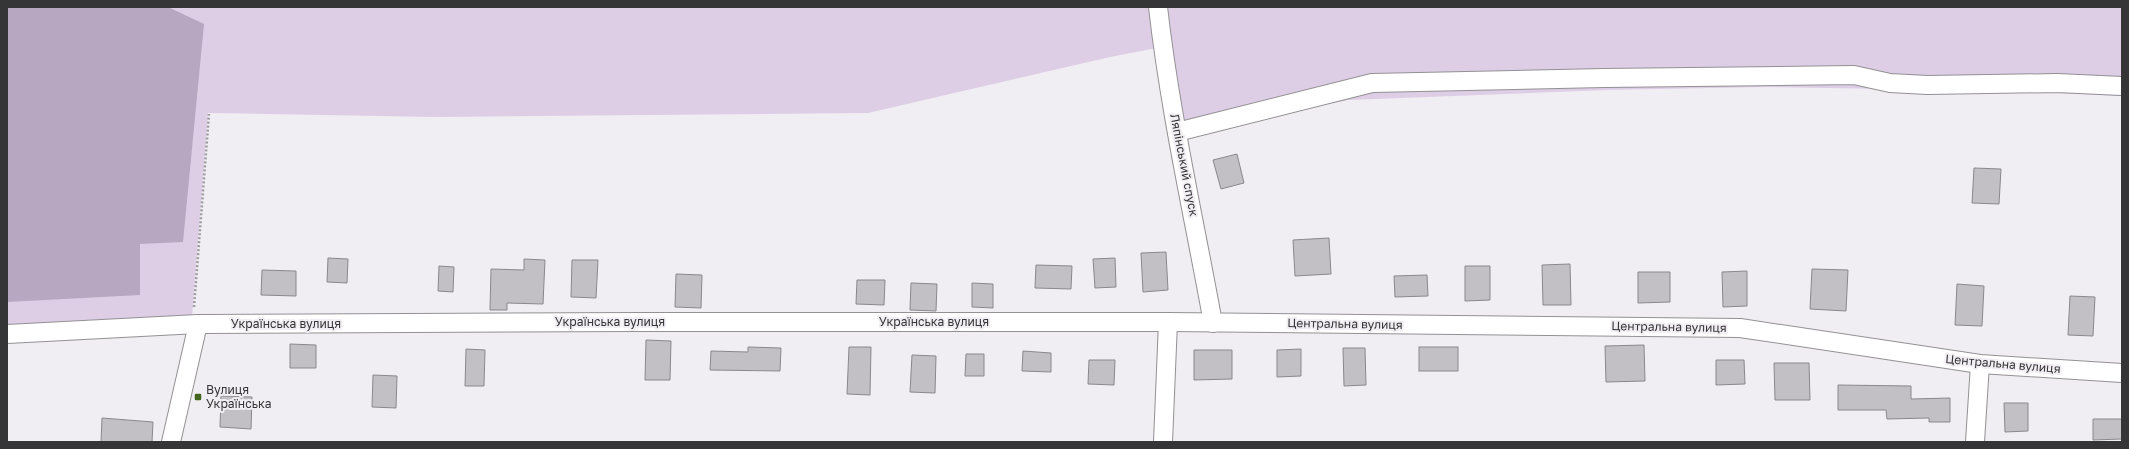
<svg xmlns="http://www.w3.org/2000/svg" width="2129" height="449" font-family="'Golos Text',sans-serif">
<style>
.green{fill:#ddcee6}
.forest{fill:#b7a7c1}
.building{fill:#c2c0c4;stroke:#8a888b}
.lines{fill:none;stroke-linecap:round;stroke-linejoin:round}
.minor-casing{stroke:#939194;stroke-width:20}
.path{stroke:#9c9a9e;stroke-width:2.5;stroke-dasharray:2 2;stroke-linecap:butt}
.minor{stroke:#fff;stroke-width:18}
.poi-dot{fill:#41651d;stroke:#f1eef3;stroke-width:1.5}
.labels{text-anchor:middle;stroke-width:4;stroke-linejoin:round;paint-order:stroke}
.street-label{font-size:12px;fill:#353436;stroke:#f1eef3}
.poi-label{font-size:12px;fill:#353436;stroke:#f1eef3;text-anchor:start}
</style>
<rect width="100%" height="100%" fill="#f1eef3"/>
<!-- green -->
<path class="green" d="M7 7H2122V96L2011 91 1763 87 1607 90 1349 100 1177 132 1162 47 1110 57 868 113 435 117 208 113 192 317 7 331Z"/>
<!-- forest -->
<path class="forest" d="M7 7H168L204 24 183 242 140 244V295L7 302Z"/>
<!-- building -->
<g class="building">
<path d="M1237 154 1244 183 1221 189 1213 160Z"/>
<path d="M1974 168 2001 169 1999 204 1972 203Z"/>
<path d="M1329 238 1331 274 1295 276 1293 240Z"/>
<path d="M1166 252 1168 290 1143 292 1141 253Z"/>
<path d="M328 258 348 259 347 283 327 282Z"/>
<path d="M1115 258 1116 287 1095 288 1093 259Z"/>
<path d="M524 259 545 260 543 304 507 303V310H490L491 269 524 270Z"/>
<path d="M572 260H598L596 298 571 297Z"/>
<path d="M1570 264 1571 305H1543L1542 265Z"/>
<path d="M1036 265 1072 266 1071 289 1035 288Z"/>
<path d="M439 266 454 267 453 292 438 291Z"/>
<path d="M1465 266H1490V300L1465 301Z"/>
<path d="M1812 269 1848 270 1846 311 1810 309Z"/>
<path d="M262 270 296 271V296L261 295Z"/>
<path d="M1747 271V306L1723 307 1722 272Z"/>
<path d="M1638 272H1670V302L1638 303Z"/>
<path d="M676 274 702 275 701 308 675 307Z"/>
<path d="M1427 275 1428 296 1395 297 1394 276Z"/>
<path d="M857 280H885L884 305 856 304Z"/>
<path d="M911 283 937 284 936 311 910 310Z"/>
<path d="M972 283 993 284V308L972 307Z"/>
<path d="M1957 284 1984 286 1982 326 1955 325Z"/>
<path d="M2070 296 2095 297 2093 336 2068 335Z"/>
<path d="M646 340 671 341 670 380H645Z"/>
<path d="M290 344 316 345V368H290Z"/>
<path d="M1644 345 1645 381 1606 382 1605 346Z"/>
<path d="M748 347 781 348 780 371 710 370 711 351 748 352Z"/>
<path d="M849 347H871L870 395 847 394Z"/>
<rect x="1419" y="347" width="39" height="24"/>
<path d="M1343 348H1365L1366 385 1344 386Z"/>
<path d="M466 349 485 350 484 386H465Z"/>
<path d="M1301 349V376L1277 377V350Z"/>
<path d="M1194 350H1232V379L1194 380Z"/>
<path d="M1023 351 1051 353V372L1022 371Z"/>
<path d="M966 354H984V376H965Z"/>
<path d="M912 355 936 356 935 393 910 392Z"/>
<path d="M1089 360H1115L1114 385 1088 384Z"/>
<path d="M1716 360H1744L1745 384 1716 385Z"/>
<path d="M1774 363H1809L1810 400H1775Z"/>
<path d="M373 375 397 376 396 408 372 407Z"/>
<path d="M1838 385 1911 386V399L1950 398V422H1929V418L1887 419 1886 410H1838Z"/>
<path d="M221 396 252 397 251 429 220 427Z"/>
<path d="M2004 403H2028V431L2005 432Z"/>
<path d="M102 418 153 422 152 442H101Z"/>
<path d="M2093 419H2122V439L2093 440Z"/>
</g>
<g class="lines">
<!-- minor casing -->
<g class="minor-casing">
<g id="minor">
<path d="M1158 7C1170 113 1194 218 1213 323"/>
<path d="M1177 132 1372 83 1604 78 1854 75 1890 83 1927 85 2057 83 2122 86"/>
<path d="M7 334 198 324 638 322H1168L1740 328 1980 364 2122 373"/>
<path d="M171 442 198 324"/>
<path d="M1163 442 1168 322"/>
<path d="M1975 442 1980 364"/>
</g>
</g>
<!-- path -->
<path class="path" d="M194 307 209 114"/>
<!-- minor -->
<use href="#minor" class="minor"/>
</g>
<!-- markers -->
<rect class="poi-dot" x="194" y="393" width="8" height="8" rx="2"/>
<g class="labels">
<!-- street labels -->
<g class="street-label">
<text transform="translate(1184 165) rotate(79)" y="4">Ляпінський спуск</text>
<text x="610" y="326">Українська вулиця</text>
<text x="934" y="326">Українська вулиця</text>
<text x="286" y="328">Українська вулиця</text>
<text transform="translate(1345 324) rotate(1)" y="4">Центральна вулиця</text>
<text transform="translate(1669 327) rotate(1)" y="4">Центральна вулиця</text>
<text transform="translate(2003 364) rotate(5)" y="4">Центральна вулиця</text>
</g>
<!-- poi labels -->
<g class="poi-label">
<text x="206" y="394">Вулиця<tspan x="206" dy="14">Українська</tspan></text>
</g>
</g>
<!-- border -->
<rect width="2129" height="449" fill="none" stroke="#353436" stroke-width="16"/>
</svg>
